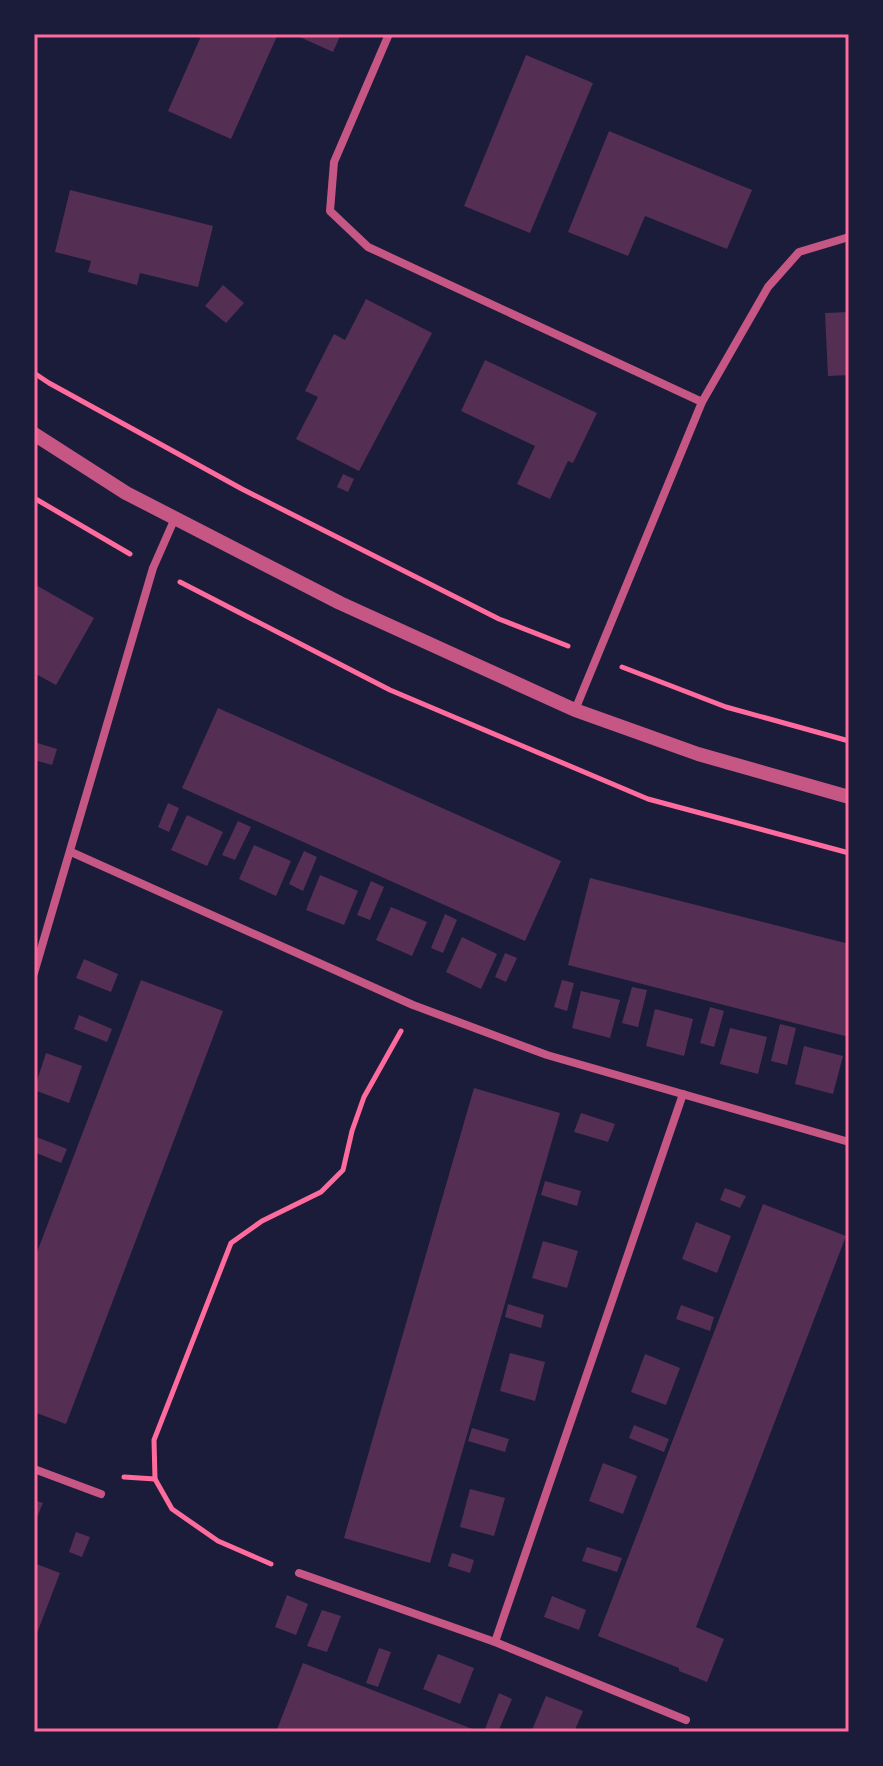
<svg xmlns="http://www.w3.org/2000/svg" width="883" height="1766" font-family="'Archivo Narrow',sans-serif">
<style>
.building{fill:#542f53}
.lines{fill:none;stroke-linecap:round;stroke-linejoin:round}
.path{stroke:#ff6b9d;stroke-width:5}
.minor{stroke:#c65784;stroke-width:8}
.tertiary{stroke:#c65784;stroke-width:14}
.neatline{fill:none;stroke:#ff6b9d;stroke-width:3}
</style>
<rect width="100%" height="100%" fill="#1b1b3a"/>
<!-- building -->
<g class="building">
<path d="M202 34H278L231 139 168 111Z"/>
<path d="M293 34H341L333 52Z"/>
<path d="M526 55 593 83 530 233 464 206Z"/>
<path d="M609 131 752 190 727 249 645 216 628 256 568 232Z"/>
<path d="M70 190 213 226 198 287 140 273 137 285 88 272 91 261 55 252Z"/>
<path d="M223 285 244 303 226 323 205 306Z"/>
<path d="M366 299 432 333 359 471 296 439 318 397 305 391 334 334 345 340Z"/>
<path d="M849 312V375L828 376 825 313Z"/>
<path d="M485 360 597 413 573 463 568 461 550 499 517 484 535 446 461 411Z"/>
<path d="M343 474 354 479 348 492 337 487Z"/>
<path d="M34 584 94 618 56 685 34 673Z"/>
<path d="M218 708 561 861 525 941 182 788Z"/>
<path d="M34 742 57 749 52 765 34 760Z"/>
<path d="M168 803 179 808 169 832 158 827Z"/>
<path d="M187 815 223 832 207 866 171 850Z"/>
<path d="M238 821 251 827 235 860 222 855Z"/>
<path d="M254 845 291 861 276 896 239 879Z"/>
<path d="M304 851 317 857 303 891 289 884Z"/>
<path d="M320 875 358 891 344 925 306 910Z"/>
<path d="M590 878 849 944V1037L568 965Z"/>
<path d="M371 881 384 887 370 920 357 915Z"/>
<path d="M391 907 427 922 412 956 376 940Z"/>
<path d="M445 914 457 920 443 953 431 948Z"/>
<path d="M462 937 497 954 481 989 446 972Z"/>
<path d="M505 953 517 958 506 982 495 977Z"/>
<path d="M84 959 118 974 111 992 76 978Z"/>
<path d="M141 980 223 1011 66 1424 34 1412V1260Z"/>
<path d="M562 980 574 983 567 1011 554 1007Z"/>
<path d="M632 987 647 990 638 1027 622 1023Z"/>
<path d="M581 991 620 1000 610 1038 572 1028Z"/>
<path d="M710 1007 724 1011 714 1047 700 1043Z"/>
<path d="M655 1009 693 1019 684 1056 646 1046Z"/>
<path d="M79 1015 112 1029 107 1042 74 1029Z"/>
<path d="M780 1024 796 1028 787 1065 771 1061Z"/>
<path d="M730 1028 767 1037 758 1074 720 1064Z"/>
<path d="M804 1046 843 1056 833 1094 795 1084Z"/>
<path d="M46 1053 82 1066 69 1103 34 1090Z"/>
<path d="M474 1088 560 1113 430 1563 344 1538Z"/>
<path d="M581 1113 615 1124 608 1142 574 1132Z"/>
<path d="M34 1136 67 1149 61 1163 34 1152Z"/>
<path d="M545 1181 581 1191 577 1206 541 1195Z"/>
<path d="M725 1188 746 1196 740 1208 720 1200Z"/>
<path d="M763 1204 846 1236 696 1627 724 1639 707 1682 679 1671V1668L598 1636Z"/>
<path d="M696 1222 731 1236 717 1273 682 1259Z"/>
<path d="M543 1241 578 1251 567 1288 532 1278Z"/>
<path d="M508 1304 544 1315 541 1328 505 1317Z"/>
<path d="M681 1305 714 1317 710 1331 676 1319Z"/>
<path d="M510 1353 545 1362 535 1401 500 1391Z"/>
<path d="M645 1354 680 1368 666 1405 631 1392Z"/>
<path d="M634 1425 669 1439 664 1452 629 1438Z"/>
<path d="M472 1428 509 1439 505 1452 468 1441Z"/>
<path d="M603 1463 637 1476 623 1514 589 1501Z"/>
<path d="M470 1489 505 1498 494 1536 460 1527Z"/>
<path d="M34 1500 43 1503 34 1524Z"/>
<path d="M76 1532 90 1537 82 1557 69 1552Z"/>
<path d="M587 1547 622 1558 617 1572 582 1561Z"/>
<path d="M452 1553 474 1560 470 1573 448 1566Z"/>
<path d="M34 1563 60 1573 34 1641Z"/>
<path d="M287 1595 308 1604 296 1635 275 1627Z"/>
<path d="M552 1596 586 1610 579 1630 544 1617Z"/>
<path d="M322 1610 341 1616 327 1652 307 1646Z"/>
<path d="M379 1648 391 1652 378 1687 366 1683Z"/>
<path d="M438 1654 474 1668 460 1704 423 1689Z"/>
<path d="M303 1663 480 1732H276Z"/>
<path d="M499 1693 512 1699 498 1732H493L485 1729Z"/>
<path d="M546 1696 583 1711 574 1732 532 1730Z"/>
</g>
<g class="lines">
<!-- path -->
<g class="path">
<path d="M34 373 49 383 242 489 499 619 568 646"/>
<path d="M34 498 130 554"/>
<path d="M180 582 390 690 648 799 849 853"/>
<path d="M622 667 726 707 849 741"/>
<path d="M124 1477 155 1479"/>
<path d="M271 1564 218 1541 172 1509 155 1479 154 1440 231 1243 262 1221 321 1192 343 1170 352 1131 364 1097 401 1031"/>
</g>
<!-- minor -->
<g class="minor">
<path d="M389 34 334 162 330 211 368 247 702 402"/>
<path d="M575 710 702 402 768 287 799 252 849 237"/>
<path d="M71 852 413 1005 547 1055 849 1142"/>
<path d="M34 973 153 568 175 518"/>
<path d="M34 1469 101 1494"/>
<path d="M299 1573 495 1642 686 1720"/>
<path d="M495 1642 683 1094"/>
</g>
<!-- tertiary -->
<path class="tertiary" d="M34 434 126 493 340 603 575 710 698 754 849 797"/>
</g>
<!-- border -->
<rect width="883" height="1766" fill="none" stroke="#1b1b3a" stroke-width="72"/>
<rect x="36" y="36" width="811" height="1694" class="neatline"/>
</svg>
